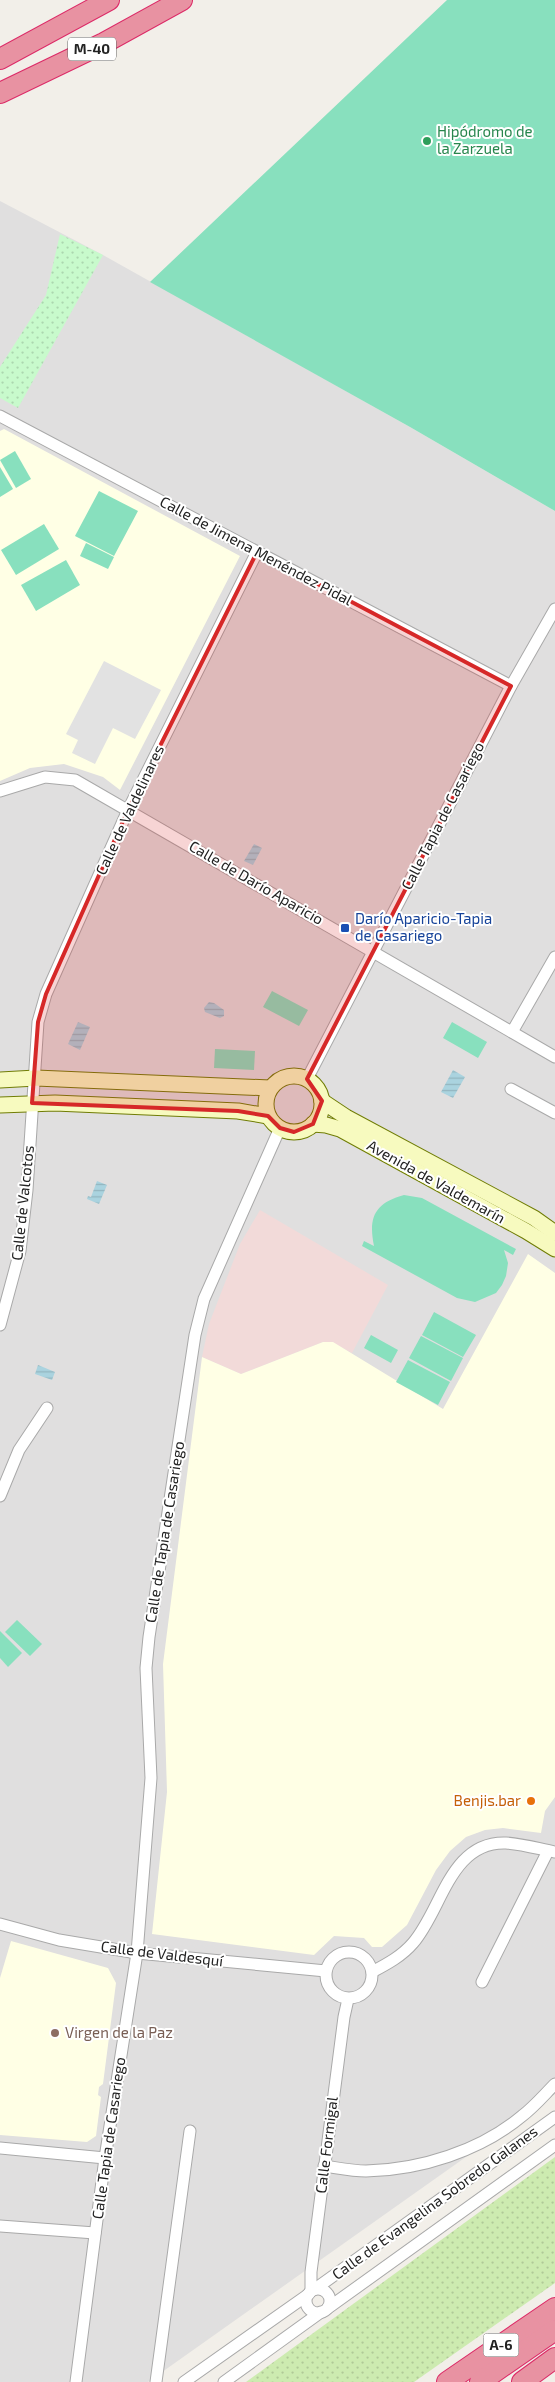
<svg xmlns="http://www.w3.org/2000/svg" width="555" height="2382" font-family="'Exo 2',sans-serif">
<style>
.residential{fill:#e0dfdf}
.commercial{fill:#f2dad9}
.education{fill:#ffffe5}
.grass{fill:url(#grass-dots)}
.park{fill:url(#park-dots)}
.pitch{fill:#88e0be}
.parking{fill:#e2e2e2}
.water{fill:url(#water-rules)}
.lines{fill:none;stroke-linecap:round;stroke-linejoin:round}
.street-casing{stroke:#a9a9a9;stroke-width:13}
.secondary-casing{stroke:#707d05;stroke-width:17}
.highway-casing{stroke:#dc2a67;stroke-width:22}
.street{stroke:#fff;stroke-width:11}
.secondary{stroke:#f7fabf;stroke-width:15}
.highway{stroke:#e892a2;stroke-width:20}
.marked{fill:#d62828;fill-opacity:0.2;stroke:#d62828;stroke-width:4;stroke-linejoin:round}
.leisure-dot{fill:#2e9e5b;stroke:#fff;stroke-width:2}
.transit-dot{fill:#1a4fb4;stroke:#fff;stroke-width:2}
.food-dot{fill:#e8710a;stroke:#fff;stroke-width:2}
.education-dot{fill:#8d6e63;stroke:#fff;stroke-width:2}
.labels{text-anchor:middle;stroke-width:4;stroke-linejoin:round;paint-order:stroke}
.shield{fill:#fff;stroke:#646464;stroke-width:1}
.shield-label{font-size:14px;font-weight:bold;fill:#222}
.leisure-label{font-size:15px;fill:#27864d;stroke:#fff;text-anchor:start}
.street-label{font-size:15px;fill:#222;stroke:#fff}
.transit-label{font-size:15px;fill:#164399;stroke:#fff;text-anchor:start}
.food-label{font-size:15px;fill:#c56008;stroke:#fff;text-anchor:end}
.education-label{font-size:15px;fill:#785e54;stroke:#fff;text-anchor:start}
</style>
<defs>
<pattern id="grass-dots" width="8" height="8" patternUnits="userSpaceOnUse" patternTransform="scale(1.25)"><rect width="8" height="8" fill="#cdebb0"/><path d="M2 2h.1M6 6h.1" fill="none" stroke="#b0c997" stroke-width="1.8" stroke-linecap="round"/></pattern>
<pattern id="park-dots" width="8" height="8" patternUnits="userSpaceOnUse" patternTransform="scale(1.25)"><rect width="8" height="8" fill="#c8facc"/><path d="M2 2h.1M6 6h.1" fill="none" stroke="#acd6af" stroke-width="1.8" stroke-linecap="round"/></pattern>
<pattern id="water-rules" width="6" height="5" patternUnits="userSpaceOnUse" patternTransform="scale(1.25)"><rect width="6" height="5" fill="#aad3df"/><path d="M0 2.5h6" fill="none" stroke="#92b5bf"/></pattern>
</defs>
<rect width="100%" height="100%" fill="#f2efe9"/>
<!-- residential -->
<path class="residential" d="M0 201 103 255 410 427 555 511V2094L148 2382H0Z"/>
<!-- commercial -->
<path class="commercial" d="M260 1210 388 1285 352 1353 333 1343 323 1342 241 1374 202 1357 209 1324 240 1244Z"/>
<!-- education -->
<g class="education">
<path d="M4 429 240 556 120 790 103 777 64 764 30 768 0 781V431Z"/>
<path d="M528 1254 555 1273V1797L545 1811 541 1833 503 1828 485 1830 466 1837 450 1851 436 1870 407 1925 382 1947H372L364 1938 334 1936 314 1955 152 1934 167 1792 163 1664 202 1357 241 1374 323 1342H333L443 1409Z"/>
<path d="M11 1941 108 1968 116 1983 103 2084 99 2087 98 2095 101 2097 96 2136 87 2142 0 2135V1978Z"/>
</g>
<!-- grass -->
<path class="grass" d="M555 2157V2283L414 2382H246Z"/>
<!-- park -->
<path class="park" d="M60 234 103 255 18 408 0 398V367L46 295Z"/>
<!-- pitch -->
<g class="pitch">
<path d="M447 0H555V511L410 427 150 282Z"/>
<path d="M15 451 31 479 16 488 0 460Z"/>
<path d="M0 467 13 489 0 497Z"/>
<path d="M99 491 138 511 114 556 75 536Z"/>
<path d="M44 524 59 549 16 575 1 550Z"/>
<path d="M86 543 114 557 108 569 80 556Z"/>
<path d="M66 560 80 585 36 611 21 585Z"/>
<path d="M272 991 308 1010 299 1026 263 1007Z"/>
<path d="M452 1022 487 1042 478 1058 443 1038Z"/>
<path d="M215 1049 255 1051 254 1070 214 1068Z"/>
<path d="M404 1195 422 1198 516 1249 513 1255 504 1250 508 1263 506 1276 502 1285 496 1293 475 1302 457 1298 362 1246 364 1241 374 1246C368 1217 375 1203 404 1195Z"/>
<path d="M434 1312 476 1335 463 1357 422 1335Z"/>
<path d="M371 1335 398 1350 391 1363 364 1348Z"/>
<path d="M421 1336 463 1358 451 1381 409 1358Z"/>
<path d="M408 1360 450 1382 438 1405 396 1382Z"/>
<path d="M17 1620 42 1644 30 1656 5 1632Z"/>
<path d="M0 1631 22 1653 8 1667 0 1658Z"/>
</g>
<!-- parking -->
<path class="parking" d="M104 661 161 690 135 739 113 728 95 764 72 753 78 740 66 734Z"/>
<!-- water -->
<g class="water">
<path d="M254 844 262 848 253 865 244 861Z"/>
<path d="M209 1002 214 1003 224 1010V1016L220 1018 205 1012 204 1008Z"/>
<path d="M78 1022 90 1027 80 1050 68 1044Z"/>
<path d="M453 1070 465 1077 453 1098 441 1092Z"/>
<path d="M97 1181 107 1185 99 1204 87 1199 88 1196 91 1197Z"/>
<path d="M38 1365 55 1372 52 1380 35 1374Z"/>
</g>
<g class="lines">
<!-- street casing -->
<g class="street-casing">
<g id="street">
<path d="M0 416 511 686"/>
<path d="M0 791 45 777 75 780 555 1057"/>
<path d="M512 1032 555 957"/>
<path d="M307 1079 511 686 555 609"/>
<path d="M511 1089 555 1113"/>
<path d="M0 1325 20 1251 27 1190 38 1022 46 994 128 810 257 552"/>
<path d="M0 1496 19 1450 47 1408"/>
<path d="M0 1924 59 1940 137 1953 326 1971"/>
<circle cx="349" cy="1975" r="23"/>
<path d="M372 1972C387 1964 402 1956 413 1943 442 1910 450 1841 506 1843 523 1844 539 1849 555 1852"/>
<path d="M482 1982 548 1851"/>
<path d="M0 2148 105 2158"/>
<path d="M324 2166C338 2168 353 2171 366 2171 420 2170 480 2151 522 2116 534 2107 544 2095 555 2084"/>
<path d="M0 2226 95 2233"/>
<path d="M315 2289 555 2117"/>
<circle cx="318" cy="2301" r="12"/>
<path d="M311 2291V2272L344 2017 348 1999"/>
<path d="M328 2308 555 2145"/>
<path d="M76 2382 105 2158 137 1953 151 1778 146 1668 149 1637 195 1335 204 1299 280 1128"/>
<path d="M156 2382 190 2131"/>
<path d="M184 2382 309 2294"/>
<path d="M224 2382 321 2312"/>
</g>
</g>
<!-- secondary casing -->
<g class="secondary-casing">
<g id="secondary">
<circle cx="294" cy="1104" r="28"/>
<path d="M0 1080 36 1078 270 1088"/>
<path d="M322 1101 346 1117 534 1218 555 1233"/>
<path d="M0 1105 55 1103 238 1111 268 1116"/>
<path d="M313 1124 326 1125 340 1129 526 1231 555 1249"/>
</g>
</g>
<!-- highway casing -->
<g class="highway-casing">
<g id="highway">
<path d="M0 59 109 0"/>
<path d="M0 93 104 43 182 0"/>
<path d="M447 2382 555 2308"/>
<path d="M480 2382 555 2330"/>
<path d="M522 2382 555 2358"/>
</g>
</g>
<!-- street -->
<use href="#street" class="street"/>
<!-- secondary -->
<use href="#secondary" class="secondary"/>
<!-- highway -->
<use href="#highway" class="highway"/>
</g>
<!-- marked area -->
<path class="marked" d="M257 552 511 686 307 1079 322 1101 313 1124 294 1132 280 1128 268 1116 238 1111 32 1103 38 1022 46 994 128 810Z"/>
<!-- markers -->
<circle class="leisure-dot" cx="427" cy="141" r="5"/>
<rect class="transit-dot" x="340" y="923" width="10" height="10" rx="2.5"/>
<circle class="food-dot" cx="531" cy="1801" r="5"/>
<circle class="education-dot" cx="55" cy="2033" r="5"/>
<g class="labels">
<!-- shield labels -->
<g class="shield">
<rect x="68" y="37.5" width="48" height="23" rx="4"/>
<rect x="483.5" y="2333.5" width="35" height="23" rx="4"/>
</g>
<g class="shield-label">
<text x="92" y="54">M-40</text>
<text x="501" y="2350">A-6</text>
</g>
<!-- leisure labels -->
<g class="leisure-label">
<text x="437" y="137">Hipódromo de<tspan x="437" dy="17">la Zarzuela</tspan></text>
</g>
<!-- street labels -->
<g class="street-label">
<text transform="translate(256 551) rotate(28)" y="5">Calle de Jimena Menéndez Pidal</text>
<text transform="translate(130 810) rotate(-65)" y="5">Calle de Valdelinares</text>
<text transform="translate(443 816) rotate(-63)" y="5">Calle Tapia de Casariego</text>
<text transform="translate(256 883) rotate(30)" y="5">Calle de Darío Aparicio</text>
<text transform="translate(436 1182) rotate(29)" y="5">Avenida de Valdemarín</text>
<text transform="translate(23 1203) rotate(-84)" y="5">Calle de Valcotos</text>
<text transform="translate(165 1532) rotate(-81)" y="5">Calle de Tapia de Casariego</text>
<text transform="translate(162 1954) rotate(7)" y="5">Calle de Valdesquí</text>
<text transform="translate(109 2138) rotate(-82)" y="5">Calle Tapia de Casariego</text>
<text transform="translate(327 2145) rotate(-83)" y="5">Calle Formigal</text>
<text transform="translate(435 2203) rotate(-36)" y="5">Calle de Evangelina Sobredo Galanes</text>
</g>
<!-- transit labels -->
<g class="transit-label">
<text x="355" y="924">Darío Aparicio-Tapia<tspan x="355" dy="17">de Casariego</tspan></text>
</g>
<!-- food labels -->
<g class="food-label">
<text x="521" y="1806">Benjis.bar</text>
</g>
<!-- education labels -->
<g class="education-label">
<text x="65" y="2038">Virgen de la Paz</text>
</g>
</g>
</svg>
